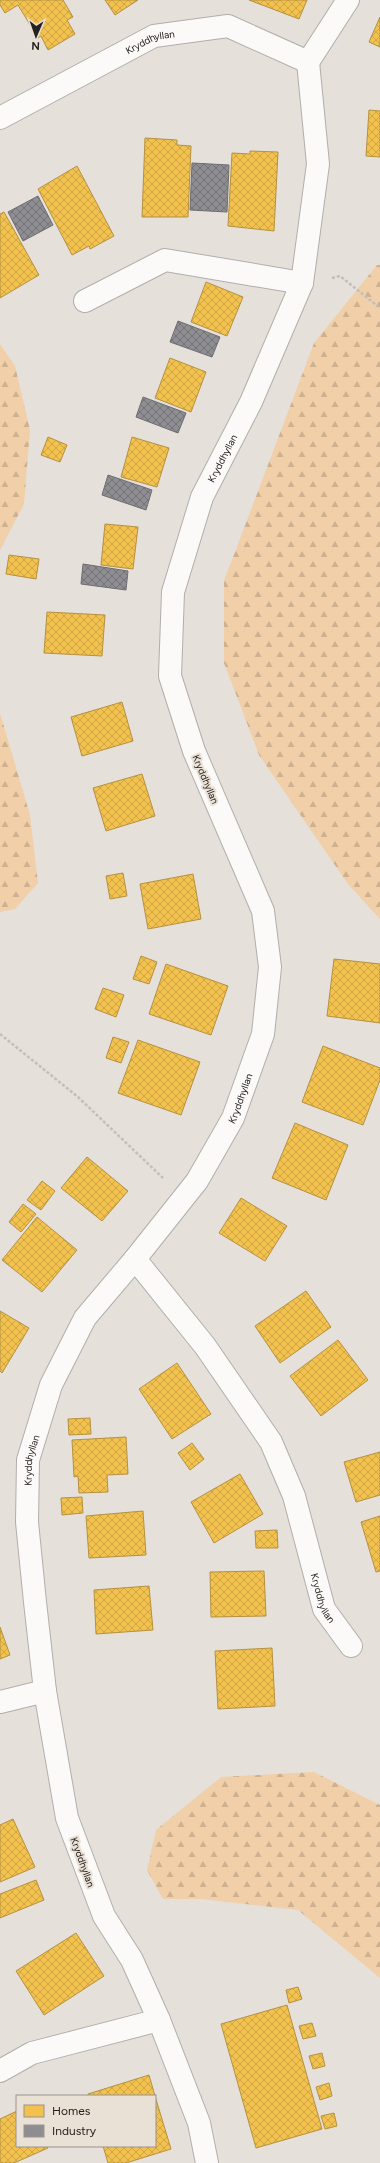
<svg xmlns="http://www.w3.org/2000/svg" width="380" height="2163" font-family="Figtree,sans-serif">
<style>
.forest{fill:url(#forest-firs)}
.homes{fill:url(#homes-cross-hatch);stroke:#b59140}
.industry{fill:url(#industry-cross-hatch);stroke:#6e6d70}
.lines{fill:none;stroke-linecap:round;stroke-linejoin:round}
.minor-casing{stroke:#b1aeaa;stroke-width:24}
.path{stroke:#c1bfbd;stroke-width:2.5;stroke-dasharray:3 2;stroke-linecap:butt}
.minor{stroke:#fbfaf9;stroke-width:22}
.labels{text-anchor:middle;stroke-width:4;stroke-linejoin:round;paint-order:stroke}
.street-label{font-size:10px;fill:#26221f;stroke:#e9e0d6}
</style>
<defs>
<pattern id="forest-firs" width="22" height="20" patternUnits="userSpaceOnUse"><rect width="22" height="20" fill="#f1cfa8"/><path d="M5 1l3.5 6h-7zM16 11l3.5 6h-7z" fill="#ceb190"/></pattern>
<pattern id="homes-cross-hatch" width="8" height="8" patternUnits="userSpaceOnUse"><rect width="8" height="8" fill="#f2c14e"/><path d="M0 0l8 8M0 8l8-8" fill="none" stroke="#cfa644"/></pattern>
<pattern id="industry-cross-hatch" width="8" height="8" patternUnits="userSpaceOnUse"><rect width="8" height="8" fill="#8d8d92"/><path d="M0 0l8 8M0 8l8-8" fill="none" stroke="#737377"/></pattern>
</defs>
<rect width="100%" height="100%" fill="#e5e0da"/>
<!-- forest -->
<g class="forest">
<path d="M377 265H380V919L348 884 259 755 224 663V581L314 343Z"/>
<path d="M0 344 15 366 30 430 24 504 0 550Z"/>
<path d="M0 713 30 815 38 883 15 909 0 912Z"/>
<path d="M314 1772 380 1805V1978L298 1910 201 1899H163L147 1870 156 1830 221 1777Z"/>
</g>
<!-- homes -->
<g class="homes">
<path d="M0 0H63L73 17 67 20 75 34 48 50 41 36 38 38 18 5 5 13 0 5Z"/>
<path d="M105 0H138L115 15Z"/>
<path d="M249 0H307L299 19Z"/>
<path d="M380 17V47L369 42Z"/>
<path d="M369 110 380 111V157L366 156Z"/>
<path d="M145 138 177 140V145L191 146 188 217H142Z"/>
<path d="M250 151 278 152 274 231 228 226 232 153 250 154Z"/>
<path d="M77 166 114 236 90 249 89 246 72 255 38 189Z"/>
<path d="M4 212 39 275 0 298V214Z"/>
<path d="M206 282 243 297 227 336 191 322Z"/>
<path d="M170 358 206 372 191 412 155 398Z"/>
<path d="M48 437 67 445 60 462 41 455Z"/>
<path d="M132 437 169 448 157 487 121 477Z"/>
<path d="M105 524 138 527 133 569 101 565Z"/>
<path d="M9 555 39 559 36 579 6 574Z"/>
<path d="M47 612 105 615 102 656 44 653Z"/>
<path d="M122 702 133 741 82 756 71 717Z"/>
<path d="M142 774 155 816 106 831 93 788Z"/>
<path d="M123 873 127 896 110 899 106 876Z"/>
<path d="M193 874 201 919 148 929 140 884Z"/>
<path d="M141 956 157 962 149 984 133 979Z"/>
<path d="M334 959 380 964V1023L327 1016Z"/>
<path d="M166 964 228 986 211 1035 149 1014Z"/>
<path d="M103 988 124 995 116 1017 95 1009Z"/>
<path d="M113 1037 129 1042 121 1063 106 1058Z"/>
<path d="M138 1040 200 1062 181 1115 118 1093Z"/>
<path d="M323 1046 380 1068V1080L363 1125 302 1102Z"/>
<path d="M295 1123 348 1145 326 1200 272 1178Z"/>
<path d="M87 1157 128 1191 102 1221 61 1188Z"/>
<path d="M42 1181 55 1191 41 1210 27 1200Z"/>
<path d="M241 1198 287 1226 265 1261 219 1233Z"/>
<path d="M23 1204 36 1214 21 1232 9 1222Z"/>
<path d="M37 1217 77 1250 42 1292 2 1260Z"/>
<path d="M306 1291 331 1327 280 1363 255 1326Z"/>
<path d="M0 1311 29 1328 2 1373 0 1371Z"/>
<path d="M338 1340 368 1380 321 1416 290 1376Z"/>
<path d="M177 1363 211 1414 172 1439 139 1389Z"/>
<path d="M90 1418 91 1434 69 1435 68 1419Z"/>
<path d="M126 1437 128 1474 107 1475 108 1492 79 1493 78 1476 74 1477 72 1440Z"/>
<path d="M192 1443 204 1459 190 1470 178 1453Z"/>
<path d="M380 1452V1495L356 1502 344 1462Z"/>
<path d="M240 1474 263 1514 214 1543 191 1502Z"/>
<path d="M82 1497 83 1513 62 1515 61 1498Z"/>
<path d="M143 1511 146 1555 89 1558 86 1516Z"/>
<path d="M380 1516V1571L376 1572 361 1522Z"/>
<path d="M277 1530 278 1548H256L255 1531Z"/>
<path d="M264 1571 266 1616 211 1617 210 1572Z"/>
<path d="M149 1586 153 1630 96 1634 94 1590Z"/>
<path d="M0 1627 10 1655 0 1659Z"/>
<path d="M272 1648 275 1706 218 1709 215 1651Z"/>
<path d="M13 1819 35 1867 0 1882V1825Z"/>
<path d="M36 1880 44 1900 0 1918V1894Z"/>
<path d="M76 1933 104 1976 44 2015 16 1971Z"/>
<path d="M298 1987 302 1999 289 2003 286 1990Z"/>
<path d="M287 2005 322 2129 256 2148 221 2024Z"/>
<path d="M312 2023 316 2036 303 2039 299 2026Z"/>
<path d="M322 2053 325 2066 313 2069 309 2056Z"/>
<path d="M149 2075 155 2096H88V2094Z"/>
<path d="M329 2083 332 2096 320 2100 316 2087Z"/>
<path d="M155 2096 171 2149 126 2163H108L103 2146H155Z"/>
<path d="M17 2111V2146H47L48 2148 14 2163H0V2119Z"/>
<path d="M334 2113 337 2126 325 2129 321 2116Z"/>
</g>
<!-- industry -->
<g class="industry">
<path d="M192 163 229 165 227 212 190 210Z"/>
<path d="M38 196 53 225 23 241 8 212Z"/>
<path d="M178 321 220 337 212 357 170 342Z"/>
<path d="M143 397 186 413 178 433 136 417Z"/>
<path d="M108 475 152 490 146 510 102 495Z"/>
<path d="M83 564 128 571 126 590 81 584Z"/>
</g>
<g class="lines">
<!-- minor casing -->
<g class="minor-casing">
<g id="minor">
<path id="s1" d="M0 118 154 36 228 26 308 62 348 0"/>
<path d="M85 301 165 260 302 283"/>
<path id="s2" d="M135 1259 205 1346 271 1442 294 1496 324 1609 351 1646"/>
<path d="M0 1702 45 1691"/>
<path d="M0 2071 32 2053 159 2020"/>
<path id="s3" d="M207 2163 199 2123 159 2020 132 1960 104 1916 67 1818 45 1691 35 1602 27 1522 28 1460 51 1385 85 1318 135 1259 197 1181 233 1118 263 1034 270 967 263 911 194 751 170 676 173 592 202 497 251 402 302 283 318 164 308 62"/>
</g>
</g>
<!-- path -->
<g class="path">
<path d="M332 278 340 276 380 308"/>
<path d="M0 1034 78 1097 163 1178"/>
</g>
<!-- minor -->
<use href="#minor" class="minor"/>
</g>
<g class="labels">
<!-- street labels -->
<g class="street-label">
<text dy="4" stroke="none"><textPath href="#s1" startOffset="169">Kryddhyllan</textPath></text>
<text dy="4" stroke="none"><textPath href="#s3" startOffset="1831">Kryddhyllan</textPath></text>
<text transform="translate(206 779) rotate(67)" y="4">Kryddhyllan</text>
<text dy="4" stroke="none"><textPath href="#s3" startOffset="1159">Kryddhyllan</textPath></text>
<text dy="4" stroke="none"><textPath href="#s3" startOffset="735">Kryddhyllan</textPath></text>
<text dy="4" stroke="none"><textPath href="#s2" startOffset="393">Kryddhyllan</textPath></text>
<text transform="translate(83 1862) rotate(70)" y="4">Kryddhyllan</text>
</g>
</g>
<!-- legend -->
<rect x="16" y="2095" width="140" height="52" fill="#e9e0d6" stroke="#9b948d"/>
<rect x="24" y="2105" width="20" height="12" fill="#f2c14e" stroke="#9b948d"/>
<text x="52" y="2115" font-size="12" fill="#26221f">Homes</text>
<rect x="24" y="2125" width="20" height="12" fill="#8d8d92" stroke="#9b948d"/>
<text x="52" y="2135" font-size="12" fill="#26221f">Industry</text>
<!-- north arrow -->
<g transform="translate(36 36) rotate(182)" stroke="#e9e0d6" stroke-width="3" paint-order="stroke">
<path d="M0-3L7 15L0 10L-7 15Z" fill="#26221f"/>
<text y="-6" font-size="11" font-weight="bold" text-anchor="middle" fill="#26221f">N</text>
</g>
</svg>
